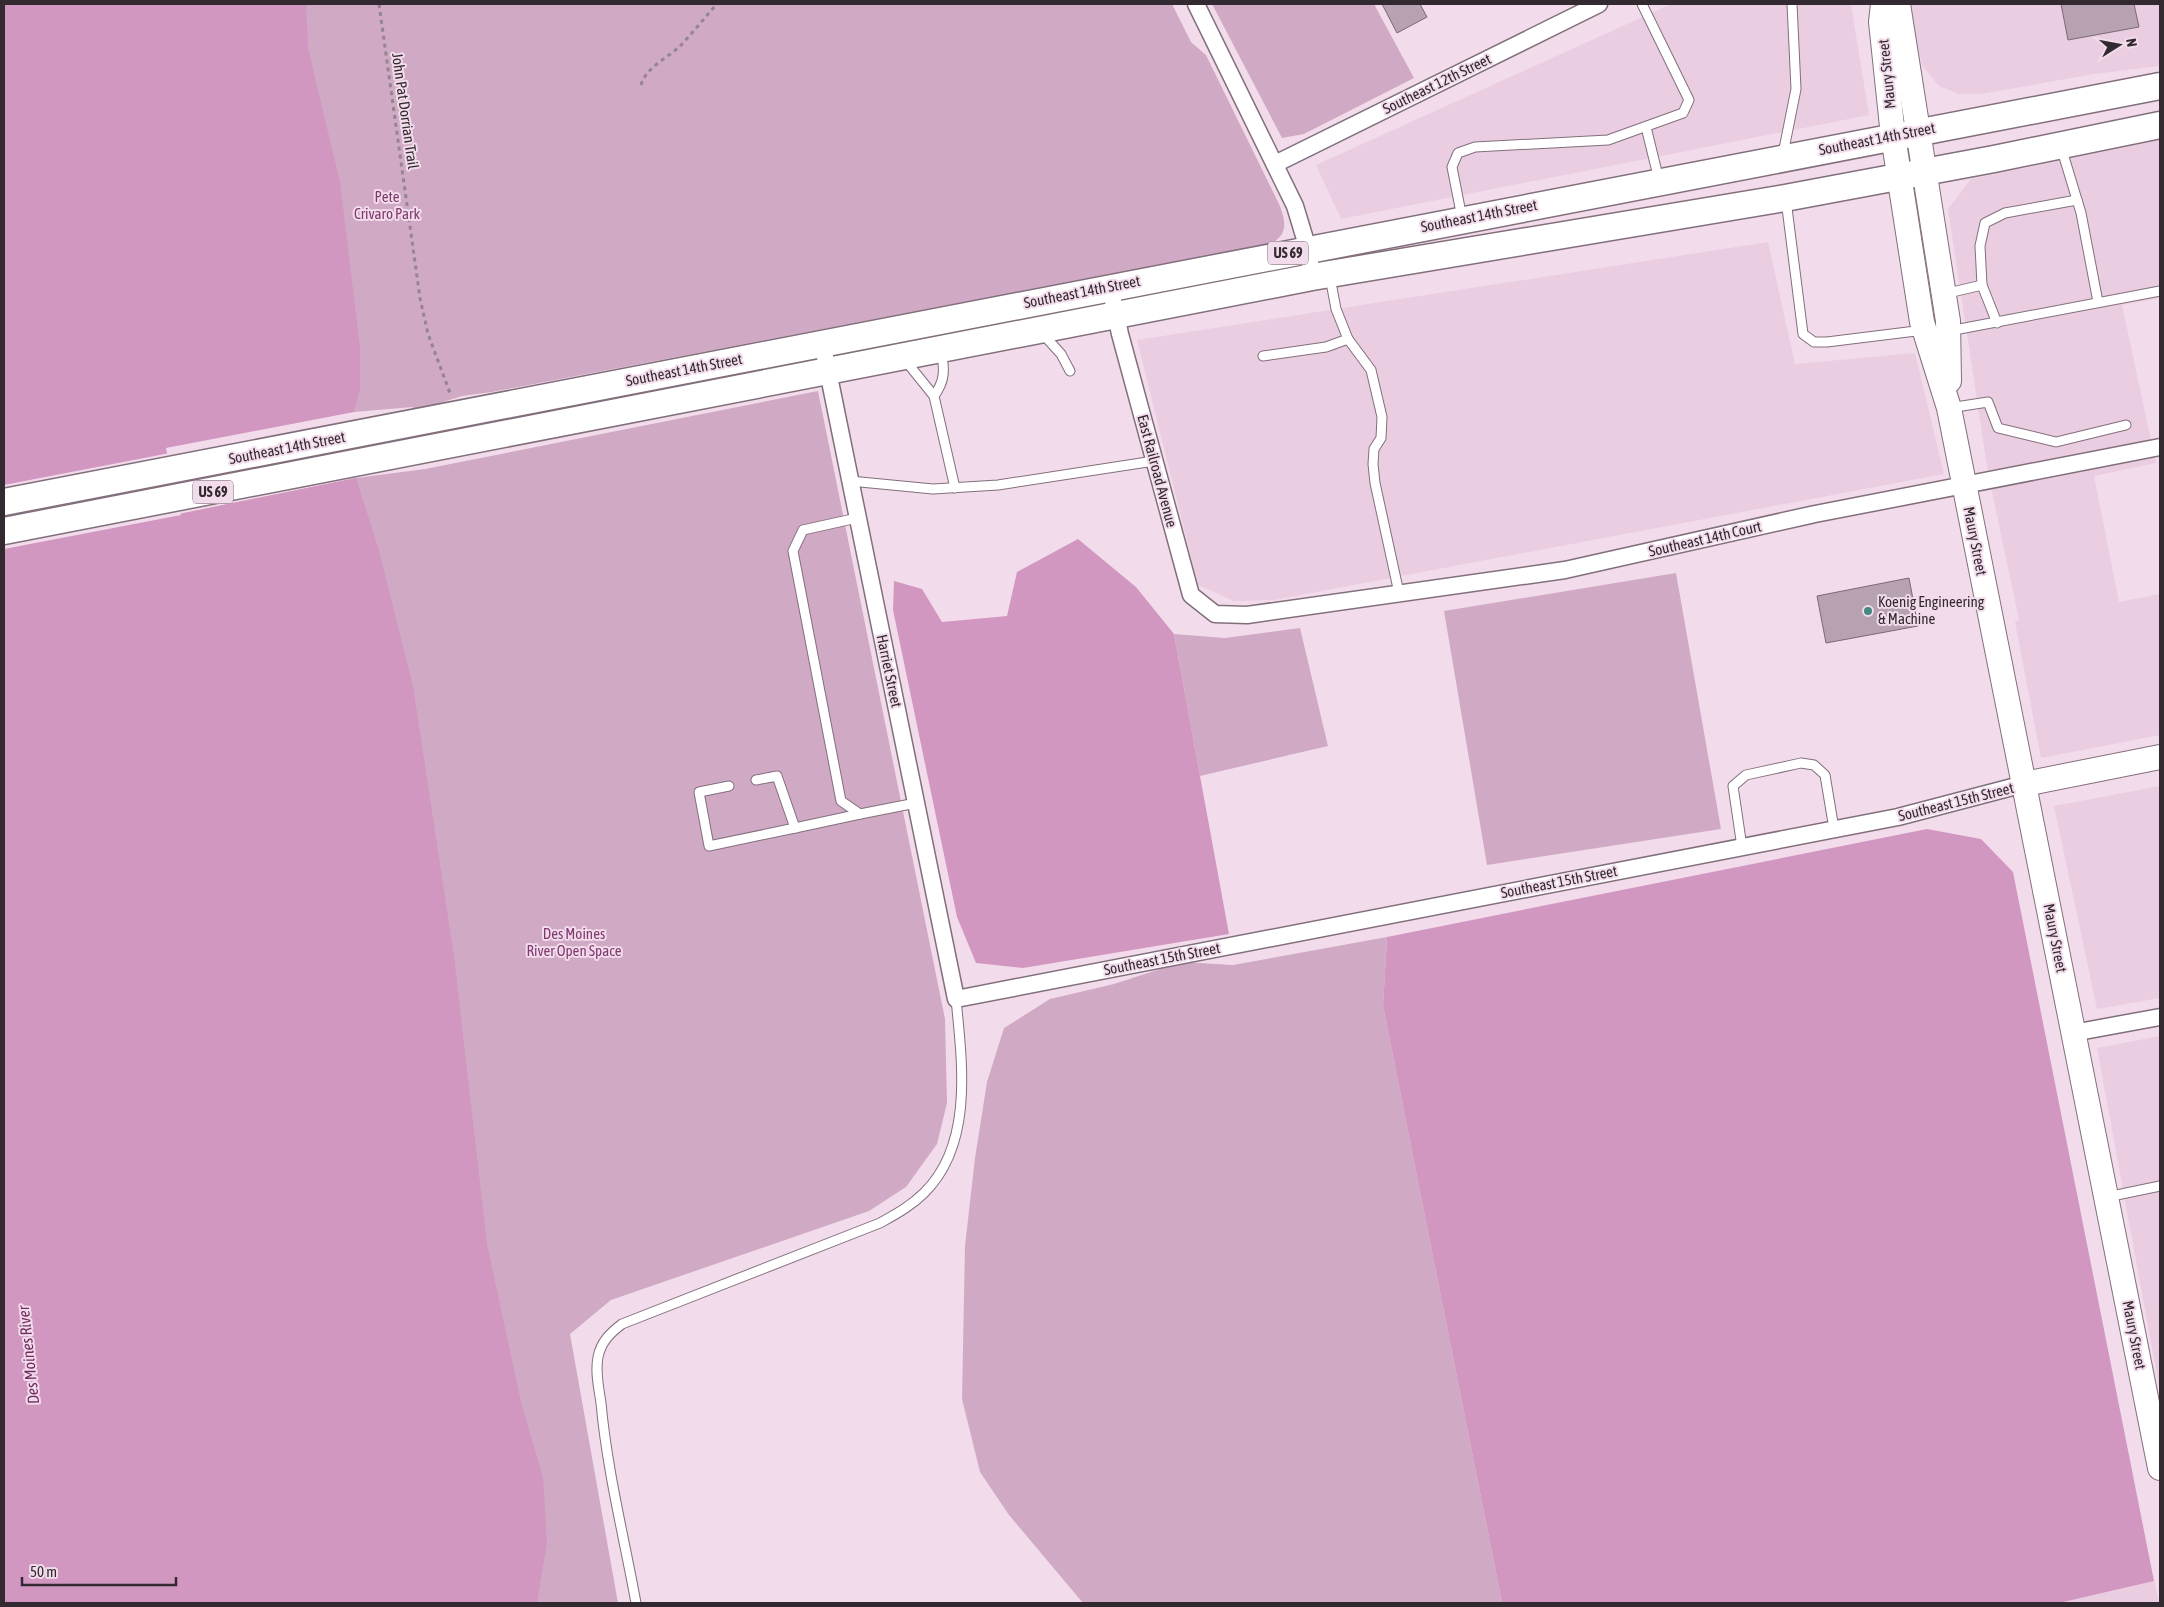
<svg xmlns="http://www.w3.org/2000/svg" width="2164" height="1607" font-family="'Asap Condensed',sans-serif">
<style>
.built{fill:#eacde1}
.green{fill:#d0aac4}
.forest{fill:#d297c1}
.pier{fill:#f2dceb}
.building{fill:#b6a2b0;stroke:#7c6977}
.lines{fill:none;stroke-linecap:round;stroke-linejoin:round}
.lane-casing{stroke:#826f7c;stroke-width:11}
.street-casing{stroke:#826f7c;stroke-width:19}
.secondary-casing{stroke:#826f7c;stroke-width:26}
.primary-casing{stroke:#826f7c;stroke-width:29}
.path{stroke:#958590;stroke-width:3;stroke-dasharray:4 4;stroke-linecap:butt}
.lane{stroke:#fff;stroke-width:9}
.street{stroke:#fff;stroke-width:16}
.secondary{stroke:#fff;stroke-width:24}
.primary{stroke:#fff;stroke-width:26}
.poi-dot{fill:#428982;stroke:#f2dceb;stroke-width:2}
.labels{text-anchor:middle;stroke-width:4;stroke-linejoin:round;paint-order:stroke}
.shield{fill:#f2dceb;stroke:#6c5f68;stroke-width:1}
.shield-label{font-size:14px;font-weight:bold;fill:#322a30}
.street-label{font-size:15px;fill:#322a30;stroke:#f2dceb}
.park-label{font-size:15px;fill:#7f396f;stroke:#f2dceb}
.poi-label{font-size:15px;fill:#322a30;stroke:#f2dceb;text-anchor:start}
.water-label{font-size:16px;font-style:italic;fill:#712c62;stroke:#f2dceb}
</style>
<rect width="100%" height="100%" fill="#f2dceb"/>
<!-- built -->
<g class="built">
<path d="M1671 4H1851L1869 115 1341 219 1316 165Z"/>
<path d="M1908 4H2160V66L2094 74 1982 94H1959L1939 86 1922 65Z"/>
<path d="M2160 140V298L2122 305 2156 463 2094 476 2119 602 2160 594V735L2041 758 2015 622 2019 620 1988 473 1948 209 1971 179Z"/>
<path d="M1768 242 1795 364 1915 353 1944 474 1274 600 1234 601 1198 585 1137 340Z"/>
<path d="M2160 786V998L2097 1009 2054 806Z"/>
<path d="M2160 1036V1391L2097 1048Z"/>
<path d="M2154 1581 2159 1603H2059Z"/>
</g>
<!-- green -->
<g class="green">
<path d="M200 4H1172L1191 42 1206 55 1280 206C1286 223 1288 235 1270 244L492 392 462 396 414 411 413 407 354 412Z"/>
<path d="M1212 4H1374L1414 78 1304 134 1282 138Z"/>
<path d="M818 391 945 1019 947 1103 937 1144 906 1187 869 1211 611 1300 570 1334 618 1603H300L179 514 356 478 425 469Z"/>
<path d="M1676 573 1721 829 1487 865 1444 611Z"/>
<path d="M1300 628 1328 746 1200 776 1174 634 1225 638Z"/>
<path d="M1387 937 1383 1006 1502 1603H1083L1009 1515 980 1472 962 1399 965 1246 975 1158 987 1082 1004 1028 1050 999 1114 984 1182 962 1233 965Z"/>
</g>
<!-- forest -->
<g class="forest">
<path d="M4 4H306L308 48 340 182 360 347V389L354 412 166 448 179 514 356 478 378 547 413 686 454 956 487 1244 521 1402 543 1477 547 1543 537 1603H4Z"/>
<path d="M1078 539 1136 587 1174 634 1229 934 1023 968 976 963 957 917 893 610 894 581 922 589 942 622 1007 616 1017 572Z"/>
<path d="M1927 829 1981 839 2013 872 2154 1581 2059 1603H1502L1383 1006 1387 937Z"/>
</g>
<!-- pier -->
<path class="pier" d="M170 453 181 515 4 549V485Z"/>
<!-- building -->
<g class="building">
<path d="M1382 4H1420L1427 17 1397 33Z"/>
<path d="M2061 4H2134L2139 27 2068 40Z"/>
<path d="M1909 578 1918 626 1826 643 1817 596Z"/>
</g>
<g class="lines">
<!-- lane casing -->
<g class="lane-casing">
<g id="lane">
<path d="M1646 127 1659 180"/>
<path d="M2061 147 2081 213 2098 302"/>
<path d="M1783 154 1796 89 1792 4"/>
<path d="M1786 200 1803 334 1814 342H1827L1924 330"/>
<path d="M1462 218 1452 167 1458 153 1475 147 1608 140 1683 113 1689 100 1642 4"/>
<path d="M1330 277 1336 309 1348 339 1371 370 1382 417 1381 438 1374 449 1373 464 1375 483 1399 593"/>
<path d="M1982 285 1980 246 1985 223 2005 213 2077 200"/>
<path d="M1944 294 1982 285 1997 323"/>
<path d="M1949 331 2160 291"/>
<path d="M1042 333 1061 354 1070 371"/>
<path d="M1263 356 1326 347 1348 339"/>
<path d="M905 360 934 396 955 488"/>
<path d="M934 396C945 381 945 369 941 352"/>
<path d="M1949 408 1988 402 1998 428 2056 442 2126 425"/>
<path d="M850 481 933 489 998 485 1154 461"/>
<path d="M857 518 803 530 793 551 841 801 860 814 916 803"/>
<path d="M729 786 699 792 709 846 795 828 777 776 756 780"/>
<path d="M795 828 860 814"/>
<path d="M1742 847 1733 786 1746 775 1801 763 1814 765 1825 775 1834 829"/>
<path d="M2107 1197 2160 1186"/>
<path d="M636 1603C624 1537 607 1470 601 1403 599 1389 595 1372 598 1357 601 1342 610 1333 622 1324L880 1223C896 1214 911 1206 924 1193 974 1144 962 1062 956 999"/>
</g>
</g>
<!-- street casing -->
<g class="street-casing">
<g id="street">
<path d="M1196 4 1295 206 1308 249 1312 277"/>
<path d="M1275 164 1599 4"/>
<path d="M1110 286 1120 334 1191 595 1215 614 1247 615 1565 570 1815 514 2160 447"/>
<path d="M822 342 956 999 1898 817 2024 784"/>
<path d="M2073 1033 2160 1017"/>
</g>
</g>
<!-- secondary casing -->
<g class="secondary-casing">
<g id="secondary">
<path d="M1883 4 1881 22 1893 136 1922 322 1949 408 2160 1468"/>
<path d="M1898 4 1948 321 1949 381"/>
<path d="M2024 784 2160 757"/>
</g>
</g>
<!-- primary casing -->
<g class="primary-casing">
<g id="primary">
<path d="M4 502C723 365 1440 220 2160 86"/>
<path d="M4 531 1312 277 1785 198 1994 159 2160 125"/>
</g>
</g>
<!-- path -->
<g class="path">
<path d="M379 4 420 298 428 334 450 393"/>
<path d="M641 85C646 67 668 58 680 46 693 33 704 18 717 4"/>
</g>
<!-- lane -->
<use href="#lane" class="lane"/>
<!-- street -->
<use href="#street" class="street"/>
<!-- secondary -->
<use href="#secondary" class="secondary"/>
<!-- primary -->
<use href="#primary" class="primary"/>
</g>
<!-- markers -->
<circle class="poi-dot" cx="1868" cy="611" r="5"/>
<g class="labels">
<!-- shield labels -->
<g class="shield">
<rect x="1268" y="241.5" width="40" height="23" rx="4"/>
<rect x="193" y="480.5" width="40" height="23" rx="4"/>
</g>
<g class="shield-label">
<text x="1288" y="258">US 69</text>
<text x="213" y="497">US 69</text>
</g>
<!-- street labels -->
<g class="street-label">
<text transform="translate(1887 74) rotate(-96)" y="5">Maury Street</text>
<text transform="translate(1437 84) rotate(-26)" y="5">Southeast 12th Street</text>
<text transform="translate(405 111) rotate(82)" y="5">John Pat Dorrian Trail</text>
<text transform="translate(1877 139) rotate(-11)" y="5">Southeast 14th Street</text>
<text transform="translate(1479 216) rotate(-11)" y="5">Southeast 14th Street</text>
<text transform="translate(1082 292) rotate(-11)" y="5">Southeast 14th Street</text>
<text transform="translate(684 370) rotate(-11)" y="5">Southeast 14th Street</text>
<text transform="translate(287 448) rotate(-11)" y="5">Southeast 14th Street</text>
<text transform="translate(1157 471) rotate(75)" y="5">East Railroad Avenue</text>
<text transform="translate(1705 539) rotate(-13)" y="5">Southeast 14th Court</text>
<text transform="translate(1975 541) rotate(79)" y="5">Maury Street</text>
<text transform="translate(889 671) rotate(78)" y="5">Harriet Street</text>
<text transform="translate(1956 802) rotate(-14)" y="5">Southeast 15th Street</text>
<text transform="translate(1559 882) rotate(-11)" y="5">Southeast 15th Street</text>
<text transform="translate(2055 938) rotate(79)" y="5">Maury Street</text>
<text transform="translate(1162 959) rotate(-11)" y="5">Southeast 15th Street</text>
<text transform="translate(2134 1335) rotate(79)" y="5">Maury Street</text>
</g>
<!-- park labels -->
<g class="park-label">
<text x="387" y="202">Pete<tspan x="387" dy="17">Crivaro Park</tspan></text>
<text x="574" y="939">Des Moines<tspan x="574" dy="17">River Open Space</tspan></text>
</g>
<!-- poi labels -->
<g class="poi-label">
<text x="1878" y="607">Koenig Engineering<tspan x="1878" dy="17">&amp; Machine</tspan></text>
</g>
<!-- water labels -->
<g class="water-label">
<text transform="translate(28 1355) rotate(-96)" y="6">Des Moines River</text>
</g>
</g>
<!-- border -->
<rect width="2164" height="1607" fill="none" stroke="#322a30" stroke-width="10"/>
<!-- north arrow -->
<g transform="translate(2119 45) rotate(79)" stroke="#f2dceb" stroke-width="4" paint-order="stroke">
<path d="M0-4L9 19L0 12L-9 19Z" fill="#322a30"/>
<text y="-8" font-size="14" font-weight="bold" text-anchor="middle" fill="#322a30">N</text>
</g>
<!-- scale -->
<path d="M22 1577v8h154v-8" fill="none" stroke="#322a30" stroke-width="2.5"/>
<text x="30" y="1577" font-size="15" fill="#322a30" stroke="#f2dceb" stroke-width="4" paint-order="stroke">50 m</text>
</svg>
